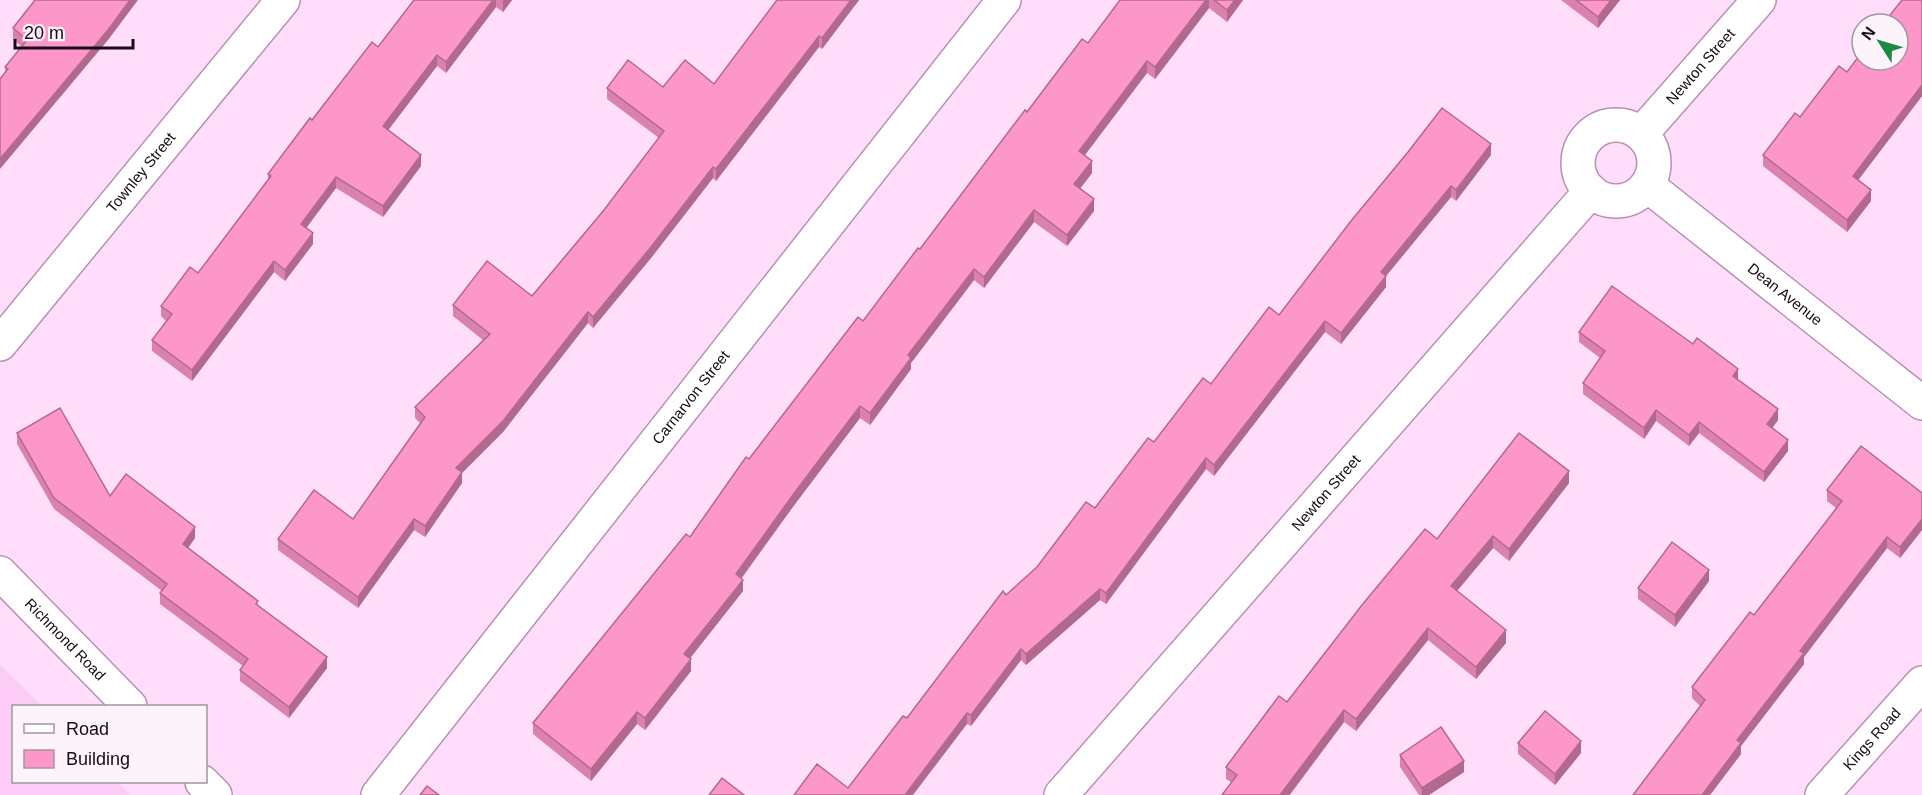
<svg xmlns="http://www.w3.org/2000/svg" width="1922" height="795" font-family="Helvetica,sans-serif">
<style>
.built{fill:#fccbf6}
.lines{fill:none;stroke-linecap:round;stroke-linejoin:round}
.minor-casing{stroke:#b890b3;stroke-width:36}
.secondary-casing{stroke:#b890b3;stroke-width:36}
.minor{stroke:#fff;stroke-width:33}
.secondary{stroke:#fff;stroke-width:33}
.wall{fill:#da82ad}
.shaded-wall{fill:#b16a8d}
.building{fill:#fd97c9;stroke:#b16a8d;stroke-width:1.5}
.labels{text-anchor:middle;stroke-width:6;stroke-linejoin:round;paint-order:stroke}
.street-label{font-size:15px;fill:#180a16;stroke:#fcf3fb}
</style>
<rect width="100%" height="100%" fill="#ffddfb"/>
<!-- built -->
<path class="built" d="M0 665 42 706H14V782H117L131 795H0Z"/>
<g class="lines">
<!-- minor casing -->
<g class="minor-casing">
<g id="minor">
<circle cx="1616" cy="163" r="38"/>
<path id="s1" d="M1641 134 1759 0"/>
<path id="s2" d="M1647 185 1922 403"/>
<path id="s3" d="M0 344 283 0"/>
<path id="s4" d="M378 795 1004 0"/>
<path id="s5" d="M1061 795 1591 191"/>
<path id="s6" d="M1822 795 1922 683"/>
</g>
</g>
<!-- secondary casing -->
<g class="secondary-casing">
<g id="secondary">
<path id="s7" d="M0 573 130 706"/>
<path d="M202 782 215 795"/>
</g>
</g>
<!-- minor -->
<use href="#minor" class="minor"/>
<!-- secondary -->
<use href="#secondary" class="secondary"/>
</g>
<!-- wall -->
<g class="wall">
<path d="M414 0H512L503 12 496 7 446 73 437 66 388 130 421 166 383 217 336 188 306 228 313 244 285 281 274 272 192 381 152 351V340L166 321 161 316V306L198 273 268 180V174L312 120 378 47Z"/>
<path d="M777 0H859L822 49 819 47 716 181 713 178 651 258 593 328 588 323 503 432 462 473V483L425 537 414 530 358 608 278 550V539L353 519 420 423 415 418V407L483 340 453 316V305L532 296 604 210 659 138 607 99V88L663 87 714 84Z"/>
<path d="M1120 0H1243L1227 22 1209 8 1155 79 1147 73 1084 155 1092 173 1080 189 1094 211 1067 246 1034 222 984 288 974 280 911 363V369L870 425 860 418 795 504 742 578 743 591 690 658 691 671 645 730 637 724 591 781 533 734V723L690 537 749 459 863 321 1027 112 1088 43Z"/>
<path d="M1561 0H1620L1598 28Z"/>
<path d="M13 28 108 40 5 73V67L22 47 13 39Z"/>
<path d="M1847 72 1922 96 1858 180 1871 201 1847 232 1763 166V155L1800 117Z"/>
<path d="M1491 155 1456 201 1451 197 1386 276V287L1341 344 1325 332 1214 476 1206 469 1106 604 1100 600 1026 665 1021 660 971 726 967 724 848 788 907 718 1006 595 1037 567 1095 508 1154 442 1279 315Z"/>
<path d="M1579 332 1738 380 1778 420 1772 428 1788 451 1764 482 1699 433 1689 446 1656 421 1644 439 1583 394V383L1600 358 1579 342Z"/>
<path d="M17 433 110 496 195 538 188 548 258 605 327 668 289 718 240 681V670L243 666 160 604V593L162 591 54 509 17 444Z"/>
<path d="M1569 483 1509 561 1493 548 1457 591 1506 643 1476 679 1428 640 1356 731 1344 722 1290 795H1222L1232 783 1226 779V767L1437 539Z"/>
<path d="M1827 490 1922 493V530L1900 558 1887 548 1804 657V664L1741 746V754L1710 795H1633L1700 706 1692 698V687L1754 615 1836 508 1827 501Z"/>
<path d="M1709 581 1675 627 1638 599V588Z"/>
<path d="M1518 743 1581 753 1555 785 1518 754Z"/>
<path d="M1400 755 1464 772 1429 795H1419L1400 767Z"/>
</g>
<!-- shaded-wall -->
<g class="shaded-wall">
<path d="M130 0H138L108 40 0 169V159Z"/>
<path d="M493 0H496V7L446 73V62Z"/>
<path d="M504 0H512L503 12V1Z"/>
<path d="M851 0H859L822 49V38Z"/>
<path d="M1206 0H1209V8L1155 79V67Z"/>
<path d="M1235 0H1243L1227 22V10Z"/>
<path d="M1611 0H1620L1598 28V17Z"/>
<path d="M819 36V47L716 181V169Z"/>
<path d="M437 55V66L383 137V126Z"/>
<path d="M1147 61V73L1079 163V151Z"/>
<path d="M1922 85V96L1853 187V176Z"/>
<path d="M1491 144V155L1456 201V190Z"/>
<path d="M421 155V166L383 217V206Z"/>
<path d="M1092 161V173L1074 196V184Z"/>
<path d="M713 167V178L651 258 593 328V317Z"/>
<path d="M336 177V188L301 235V224Z"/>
<path d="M1451 186V197L1386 276V287L1341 344V333L1381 272Z"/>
<path d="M1871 190V201L1847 232V220Z"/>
<path d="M1094 199V211L1067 246V235Z"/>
<path d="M1034 210V222L984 288V277Z"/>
<path d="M313 233V244L285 281V270Z"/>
<path d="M274 261V272L192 381V370Z"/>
<path d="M974 269V280L911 363V369L870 425V413L908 355Z"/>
<path d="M588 312V323L503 432 462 473V483L425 537V526L456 468Z"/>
<path d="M1325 321V332L1214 476V465Z"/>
<path d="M1738 369V380L1733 376Z"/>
<path d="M860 406V418L795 504 736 585V574L795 492Z"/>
<path d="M1778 409V420L1767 435V424Z"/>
<path d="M1656 410V421L1644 439V428Z"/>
<path d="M1699 422V433L1689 446V435Z"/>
<path d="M1788 440V451L1764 482V472Z"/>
<path d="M1206 458V469L1106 604V593Z"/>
<path d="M1569 471V483L1509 561V549Z"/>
<path d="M414 519V530L358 608V597Z"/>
<path d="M1922 519V530L1900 558V547Z"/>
<path d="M195 527V538L183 555V544Z"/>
<path d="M1493 536V548L1451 598V586Z"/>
<path d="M1887 537V548L1804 657V664L1741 746V754L1710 795H1702L1737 740 1800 651Z"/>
<path d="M1709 570V581L1675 627V615Z"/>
<path d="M743 580V591L684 666V654Z"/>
<path d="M1100 589V600L1026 665V654Z"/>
<path d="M1428 628V640L1356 731V719Z"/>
<path d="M1506 630V643L1476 679V667Z"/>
<path d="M1021 649V660L971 726V715Z"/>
<path d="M327 657V668L289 718V707Z"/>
<path d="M691 659V671L645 730V718Z"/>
<path d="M1344 710V722L1289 795H1280Z"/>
<path d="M637 712V724L591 781V769Z"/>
<path d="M967 713V724L913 795H905Z"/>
<path d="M1581 741V753L1555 785V774Z"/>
<path d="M1464 761V772L1429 795H1422V788Z"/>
</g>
<!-- building -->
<g class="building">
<path d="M35 0H130L108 30 0 159V79L8 69 5 67 27 40 13 28Z"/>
<path d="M414 0H493L446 62 437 55 383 126 421 155 383 206 336 177 301 224 313 233 285 270 274 261 192 370 152 340 172 314 161 306 190 267 198 273 271 176 268 174 310 118 312 120 372 42 378 47Z"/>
<path d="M777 0H851L822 38 819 36 716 169 713 167 651 247 593 317 588 312 503 421 456 468 462 472 425 526 414 519 358 597 278 539 314 490 353 519 425 417 415 407 490 334 453 305 487 261 532 296 604 210 664 131 607 88 628 60 663 87 685 60 714 84Z"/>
<path d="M1120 0H1206L1155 67 1147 61 1079 151 1092 161 1074 184 1094 199 1067 235 1034 210 984 277 974 269 908 355 911 358 870 413 860 406 795 492 736 574 743 580 684 654 691 659 645 718 637 712 591 769 533 723 686 534 690 537 746 457 749 459 858 317 863 321 918 248 920 249 1025 110 1027 112 1082 39 1088 43Z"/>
<path d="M1214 0H1235L1227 10Z"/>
<path d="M1576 0H1611L1598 17Z"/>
<path d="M1902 0H1922V85L1853 176 1871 190 1847 220 1763 155 1795 113 1800 117 1839 66 1847 72 1862 52V60H1898V24H1883Z"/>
<path d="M1442 108 1491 144 1456 190 1451 186 1381 272 1386 276 1341 333 1325 321 1214 465 1206 458 1106 593 1100 589 1026 654 1021 649 971 715 967 713 905 795H794L817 764 848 788 903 716 907 718 1003 591 1006 595 1037 567 1086 502 1095 508 1148 438 1154 442 1203 378 1211 384 1269 307 1279 315 1351 221 1408 152Z"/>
<path d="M1612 286 1693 344 1697 338 1738 369 1733 376 1778 409 1767 424 1788 440 1764 472 1699 422 1689 435 1656 410 1644 428 1583 383 1605 351 1579 332Z"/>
<path d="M60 408 110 496 126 474 195 527 183 544 258 601 256 604 327 657 289 707 240 670 248 659 160 593 167 584 54 498 17 433Z"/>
<path d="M1519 433 1569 471 1509 549 1493 536 1451 586 1506 630 1476 667 1428 628 1356 719 1344 710 1280 795H1222L1237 775 1226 767 1279 696 1287 702 1362 605 1425 529 1437 539Z"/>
<path d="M1861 446 1922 493V519L1900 547 1887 537 1800 651 1804 653 1737 740 1741 743 1702 795H1633L1705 700 1692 687 1750 612 1754 615 1842 501 1827 490Z"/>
<path d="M1672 542 1709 570 1675 615 1638 588Z"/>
<path d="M1545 711 1581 741 1555 774 1518 743Z"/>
<path d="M1441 727 1464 761 1422 788 1400 755Z"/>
<path d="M722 778 744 795H709Z"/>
<path d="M427 786 439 795H420Z"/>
</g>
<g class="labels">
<!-- street labels -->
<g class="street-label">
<text dy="5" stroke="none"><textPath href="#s1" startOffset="90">Newton Street</textPath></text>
<text dy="5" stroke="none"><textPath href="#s3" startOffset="222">Townley Street</textPath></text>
<text dy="5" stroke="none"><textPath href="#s2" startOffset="176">Dean Avenue</textPath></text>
<text dy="5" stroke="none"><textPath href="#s4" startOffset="506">Carnarvon Street</textPath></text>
<text dy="5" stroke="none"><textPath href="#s5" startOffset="402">Newton Street</textPath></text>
<text dy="5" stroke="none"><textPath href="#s7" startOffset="93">Richmond Road</textPath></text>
<text dy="5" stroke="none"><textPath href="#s6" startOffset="75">Kings Road</textPath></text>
</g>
</g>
<!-- legend -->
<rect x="12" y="705" width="195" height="78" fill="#fcf3fb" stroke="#a1969f" stroke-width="1.5"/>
<rect x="24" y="724" width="30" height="9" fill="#ffffff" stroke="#a1969f" stroke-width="1.5"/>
<text x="66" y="735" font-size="18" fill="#180a16">Road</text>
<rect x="24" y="750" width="30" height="18" fill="#fd97c9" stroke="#a1969f" stroke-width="1.5"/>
<text x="66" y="765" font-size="18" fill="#180a16">Building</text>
<!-- north arrow -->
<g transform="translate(1880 42) rotate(307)"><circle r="28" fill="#fcf3fb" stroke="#a1969f" stroke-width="1.5"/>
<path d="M0-4.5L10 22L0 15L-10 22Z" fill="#1b8b43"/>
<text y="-9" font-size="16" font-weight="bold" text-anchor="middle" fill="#180a16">N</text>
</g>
<!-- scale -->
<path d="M15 39v9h118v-9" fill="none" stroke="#180a16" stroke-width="3"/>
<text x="24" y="39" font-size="18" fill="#180a16" stroke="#fcf3fb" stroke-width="4.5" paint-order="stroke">20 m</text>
</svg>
